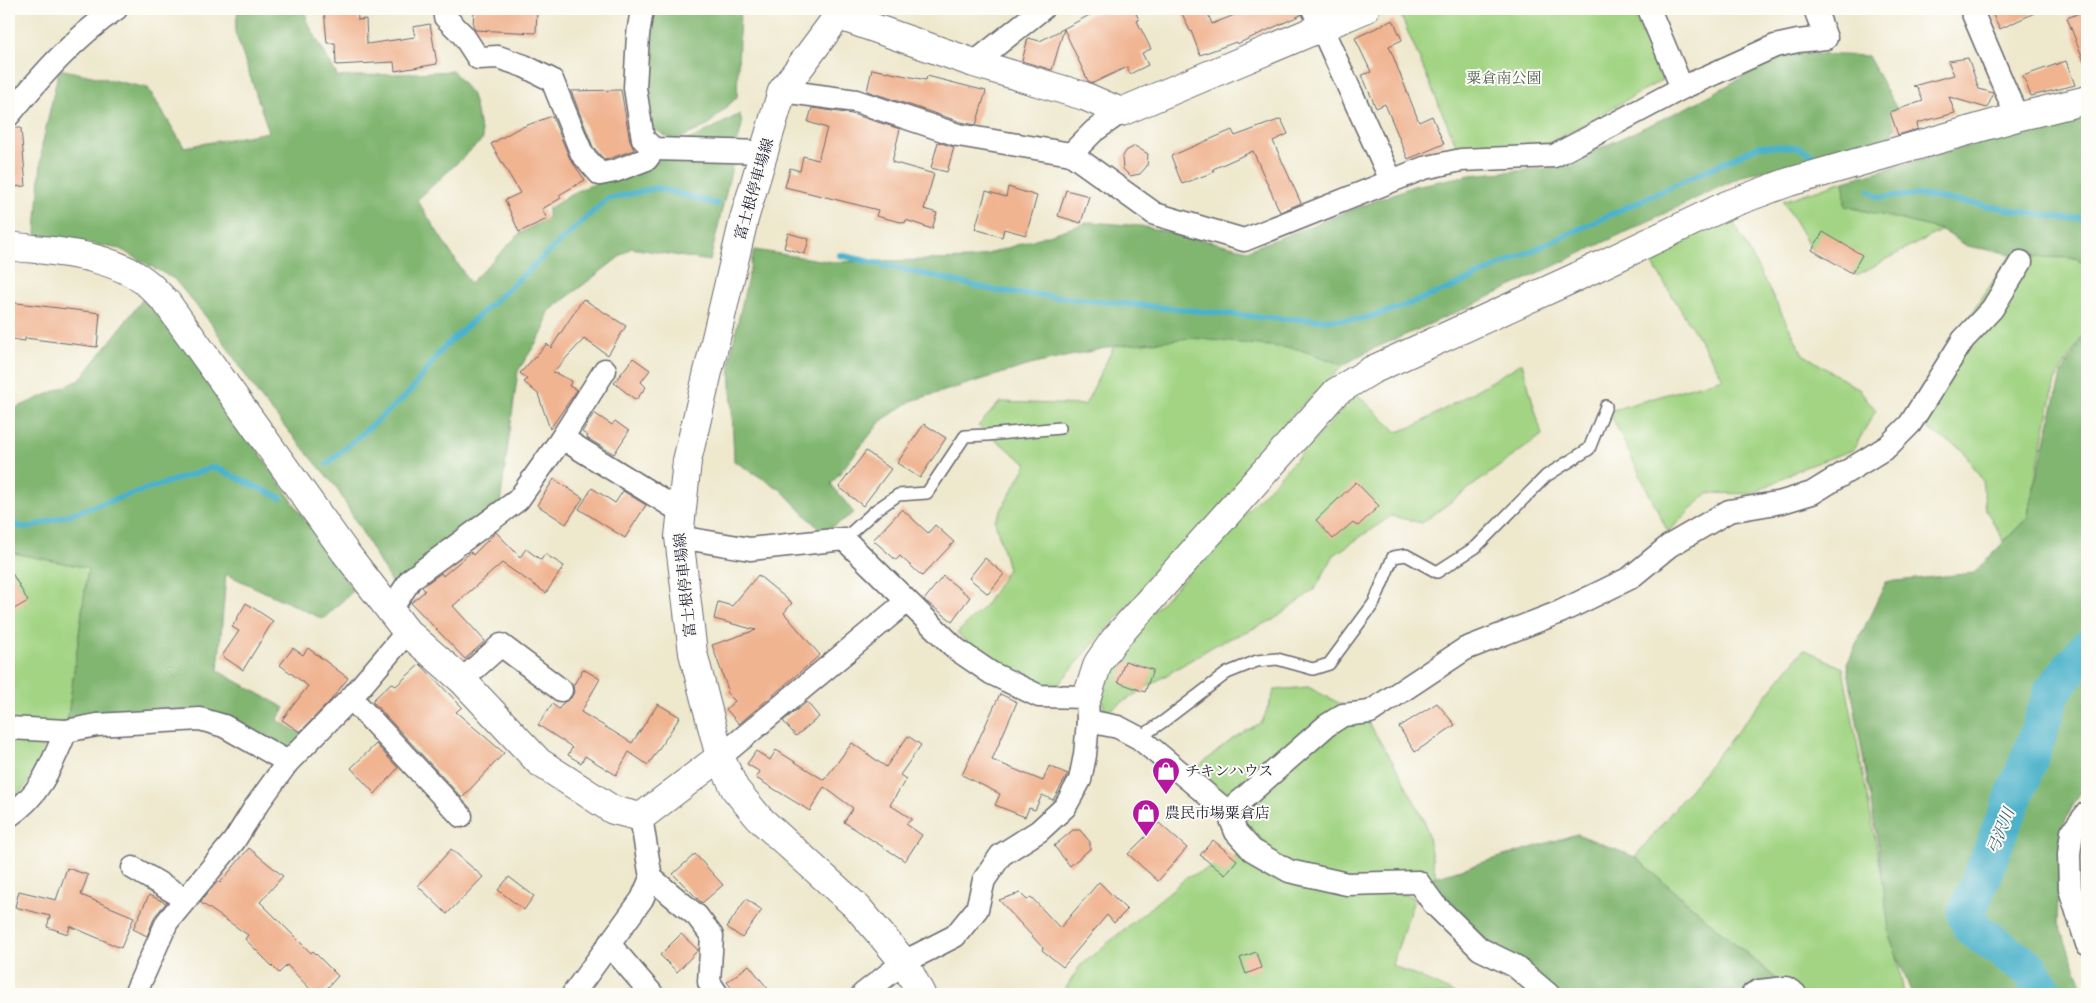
<svg xmlns="http://www.w3.org/2000/svg" width="2096" height="1003" font-family="'IM FELL Double Pica','Noto Serif JP',serif">
<style>
.green{fill:#a2d483;stroke:#627b5f}
.forest{fill:#81b671;stroke:#526c56}
.lines{fill:none;stroke-linecap:round;stroke-linejoin:round}
.stream{stroke:#4bb2ca;stroke-width:6}
.river{stroke:#4bb2ca;stroke-width:38}
.building{fill:#f0b491}
.lane-casing{stroke:#69676e;stroke-width:14}
.street-casing{stroke:#69676e;stroke-width:25}
.secondary-casing{stroke:#69676e;stroke-width:30}
.lane{stroke:#fff;stroke-width:11}
.street{stroke:#fff;stroke-width:22}
.secondary{stroke:#fff;stroke-width:28}
.labels{text-anchor:middle;stroke-width:4;stroke-linejoin:round;paint-order:stroke}
.park-label{font-size:15px;fill:#4f6054;stroke:#fdfcf7}
.street-label{font-size:15px;fill:#22223b;stroke:#fdfcf7}
.poi-label{font-size:15px;fill:#22223b;stroke:#fdfcf7;text-anchor:start}
.water-label{font-size:16px;font-style:italic;fill:#325c74;stroke:#fdfcf7}
</style>
<rect width="100%" height="100%" fill="#fdfcf7"/>
<filter id="ink" filterUnits="userSpaceOnUse"><feTurbulence type="fractalNoise" baseFrequency=".02" numOctaves="2"/><feDisplacementMap in="SourceGraphic" scale="10" xChannelSelector="R" yChannelSelector="G"/><feConvolveMatrix kernelMatrix="1 2 1 2 8 2 1 2 1" color-interpolation-filters="sRGB"/></filter>
<filter id="wash" filterUnits="userSpaceOnUse"><feTurbulence type="fractalNoise" baseFrequency=".0096" numOctaves="4" result="noise"/><feDisplacementMap in="SourceGraphic" scale="20" xChannelSelector="R" yChannelSelector="G"/><feGaussianBlur stdDeviation="1.12" result="paint"/><feColorMatrix in="noise" values="0 0 0 0 0 0 0 0 0 0 0 0 0 0 0 0 0 1.4 0 .05"/><feComposite in="paint" operator="in"/></filter>
<g filter="url(#wash)">
<rect width="100%" height="100%" fill="#eee8cd"/>
<!-- green -->
<g class="green">
<path d="M1398 9H1632L1662 80 1548 144 1477 150 1457 147Z"/>
<path d="M1844 181 1845 206 1942 230 1857 275 1812 250 1783 201Z"/>
<path d="M1731 217 1803 354 1860 390 1876 410 1853 450 1802 468 1752 494 1708 493 1668 532 1609 411 1723 378 1647 255Z"/>
<path d="M2012 253 2030 257 2076 258 2087 267V327L2055 381 2027 518 2004 541 1986 510 1982 480 1963 450 1904 415Z"/>
<path d="M1195 334 1298 349 1344 365 1290 417 1213 515 1102 634 1057 686C1051 686 1044 686 1037 684 1011 679 976 651 957 633L985 606 1008 569 995 521 1027 464 978 426 1000 402 1085 405 1114 346 1142 343Z"/>
<path d="M1522 363 1542 435 1422 523 1391 516 1334 555 1315 589 1273 620 1215 645 1105 713 1099 683 1116 651 1357 394 1397 432 1417 425Z"/>
<path d="M9 552 88 568 66 731 9 728Z"/>
<path d="M1804 649 1843 668 1904 994H1794L1635 857Z"/>
<path d="M1308 687 1364 716 1395 765 1425 822 1436 877 1364 883 1335 878 1415 897 1392 965 1456 994H1062L1080 966 1186 878 1252 850 1189 774 1235 737 1262 722 1275 690Z"/>
<path d="M9 732 48 737 31 779 9 805Z"/>
</g>
<!-- forest -->
<g class="forest">
<path d="M238 9H307L306 20 338 77 453 71 472 95 483 139 417 200 470 283 519 234 548 218V209L579 190 603 181 707 131 740 114 742 124 710 261 631 248 548 312 544 330 518 371 499 511 399 596 336 487 260 397 211 323 174 279 120 249 36 234 42 146 59 69 148 88 184 147 269 132 235 32Z"/>
<path d="M652 9H740L737 97 707 126 674 141 653 128 641 90Z"/>
<path d="M1786 53 1868 56 1899 113 1889 146 1747 174 1466 308 1364 353 1344 365 1298 349 1192 338 1114 346 1030 365 911 401 881 421 831 484 854 513 823 533 780 489 734 461 730 358 754 250 833 262 972 259 1090 222 1141 226 1248 250 1414 186 1470 175 1560 167 1694 104Z"/>
<path d="M2087 113V267L2076 258 2030 257 1967 246 1942 230 1845 206 1844 181Z"/>
<path d="M143 299 189 348 353 591 323 619 226 574 218 671 285 708 277 720 305 736 288 762 225 727 66 731 88 568 9 552V411L80 380Z"/>
<path d="M2087 329V783L2075 801 2061 829 2057 921 2086 994H1912L1890 938 1878 844 1847 664 1886 582 1974 573 2027 518 2061 375Z"/>
<path d="M1577 834 1635 857 1777 980 1749 994H1550L1418 882Z"/>
</g>
<g class="lines">
<!-- stream -->
<g class="stream">
<path d="M1869 191 1879 197 1920 195 2068 219 2087 217"/>
<path d="M840 255 998 291 1279 319 1358 320 1398 308 1453 287 1760 146 1796 147 1813 155"/>
<path d="M327 464 409 393 444 347 607 199 657 188 717 204"/>
<path d="M9 524 28 528 214 467 281 498"/>
</g>
<!-- river -->
<path class="river" d="M2046 994 2030 969 1972 928 1966 915 2033 749 2053 690 2087 648"/>
</g>
<g id="blocks">
<!-- building -->
<g class="building">
<path d="M324 9H357L358 20 366 19 367 44 415 37 413 27 430 24 437 64 395 71 394 62 336 65 335 43H327Z"/>
<path d="M474 9H537L536 33 475 30 473 26Z"/>
<path d="M1101 9H1134L1139 20 1137 21 1151 49 1142 53 1148 65 1130 74 1127 67 1093 83 1088 81 1064 29 1052 70 1022 61 1028 38 1040 41Z"/>
<path d="M1180 9H1206L1212 24 1249 9H1300L1301 15 1237 44 1236 42 1200 55 1191 31H1190Z"/>
<path d="M1990 9H2043L2000 29Z"/>
<path d="M2087 10V66H2086L2067 18Z"/>
<path d="M1393 20 1402 40 1389 46 1419 122 1432 116 1444 144 1408 159 1385 104 1376 108 1362 75 1371 72 1355 38Z"/>
<path d="M1968 58 1979 89 1993 93V95L1987 108 1949 97 1955 113 1917 123 1918 129 1898 135 1890 112 1923 101 1917 87 1913 86 1954 75 1948 61Z"/>
<path d="M2066 61 2075 85 2031 96 2023 76Z"/>
<path d="M872 69 926 80 927 76 986 91 976 125 961 122 867 91Z"/>
<path d="M621 90 630 141 634 150 605 160 593 147 571 91Z"/>
<path d="M812 108 852 114 900 129 892 162 934 174 924 209 937 213 932 229 906 220 905 223 876 216 878 210 785 187 790 168 800 171 803 156 818 160 827 128 808 122Z"/>
<path d="M552 116 570 159 585 180 559 195 561 198 542 209 547 219 519 232 505 200 520 193 491 144 517 129Z"/>
<path d="M1281 119 1288 134 1273 141 1301 203 1280 212 1253 151 1213 169 1214 172 1182 184 1171 156 1232 130 1235 136Z"/>
<path d="M9 128H21L26 186 9 187Z"/>
<path d="M938 142 954 147 947 172 931 168Z"/>
<path d="M1135 146 1148 154 1147 166 1140 174 1130 176 1123 169 1122 158 1126 151Z"/>
<path d="M1008 187 1037 196 1026 235 1004 229 1002 237 975 229 986 191 1006 197Z"/>
<path d="M1066 190 1089 196 1081 223 1058 216Z"/>
<path d="M1823 232 1862 255 1852 273 1812 250Z"/>
<path d="M788 233 809 239 805 254 784 248Z"/>
<path d="M583 299 626 326 608 355 584 339 553 372 572 381 569 386 577 390 550 429 538 394 524 382 527 379 520 373 547 344 551 348Z"/>
<path d="M9 302 100 313 97 347 25 338V341L9 339Z"/>
<path d="M633 358 650 370 641 382 646 387 636 400 614 383Z"/>
<path d="M594 413 612 425 615 421 629 431 614 454 587 438 588 436 582 432Z"/>
<path d="M924 424 946 438 920 478 897 463Z"/>
<path d="M866 451 891 469 863 506 839 487Z"/>
<path d="M554 479 583 498 566 524 537 505Z"/>
<path d="M1356 482 1379 506 1358 526 1352 523 1333 539 1316 520Z"/>
<path d="M592 488 615 503 623 491 646 505 625 538 579 509Z"/>
<path d="M902 509 928 533 935 525 954 542 922 576 900 556 896 560 873 540Z"/>
<path d="M496 532 520 557 526 549 541 560 545 554 564 566 546 593 502 563 453 606 485 641 465 659 411 603 425 591 422 587 441 573 443 576 471 552 473 555Z"/>
<path d="M985 558 1004 574 988 594 969 578Z"/>
<path d="M9 568 28 601 9 612Z"/>
<path d="M758 575 792 603 784 613 820 655 739 724 726 709 735 701 726 692 728 690 712 645 756 630 714 619 718 602 732 606Z"/>
<path d="M943 576 970 597 952 621 924 600Z"/>
<path d="M246 603 273 621 243 670 222 656 239 631 232 627Z"/>
<path d="M293 648 303 655 308 648 348 678 331 700 300 732 282 720 308 686 280 665Z"/>
<path d="M1125 661 1153 670 1145 692 1118 682Z"/>
<path d="M420 664 462 707 456 712 504 753 462 798 372 701 391 683 396 686Z"/>
<path d="M583 669 600 679 581 712 632 743 658 704 680 717 648 765 629 752 616 775 585 756 581 763 568 755 572 748 569 745 538 725 552 704 559 709 563 703 571 698 574 692 573 686Z"/>
<path d="M1000 694 1017 702 992 760 1043 781 1049 766 1068 774 1053 800 1042 795 1035 810 1029 808 1025 817 995 805 1000 794 962 775Z"/>
<path d="M807 702 819 717 796 736 783 721Z"/>
<path d="M1437 703 1455 725 1415 752 1399 727Z"/>
<path d="M908 736 921 745 900 775 906 779 890 805 912 819 906 824 922 835 905 861 844 822 853 808 824 787 810 811 756 778 760 772 747 764 756 751 770 760 776 750 824 780 852 743 886 767Z"/>
<path d="M376 744 398 768 375 794 351 768Z"/>
<path d="M1159 823 1187 848 1158 881 1128 854Z"/>
<path d="M1073 830H1080L1090 842V849L1070 866 1054 846Z"/>
<path d="M1213 840 1237 860 1225 875 1200 855Z"/>
<path d="M249 848 283 876 260 902 311 953 313 951 338 976 322 994H315L287 965 279 973 245 939 248 935 200 902 218 881 220 883Z"/>
<path d="M451 849 483 877 447 914 418 886Z"/>
<path d="M695 854 723 885 702 903 673 874Z"/>
<path d="M67 868 88 875 81 895 134 917 121 948 70 926 68 934 47 927 50 916 15 907 19 891 56 900Z"/>
<path d="M509 877 534 896 524 910 498 890Z"/>
<path d="M1099 882 1127 910 1114 923 1107 915 1063 967 1042 950 1043 948 999 900 1020 893 1027 900 1031 897 1060 928Z"/>
<path d="M149 895 166 903 155 916 147 936 133 929Z"/>
<path d="M746 899 762 910 742 938 727 927Z"/>
<path d="M681 934 698 950 677 972 660 955Z"/>
<path d="M1256 952 1261 968 1246 974 1240 958Z"/>
<path d="M749 965 772 994H736L727 982Z"/>
</g>
</g>
</g>
<g filter="url(#ink)">
<use href="#blocks" fill-opacity="0" stroke="#69676e" stroke-width="1"/>
<g class="lines">
<!-- lane casing -->
<g class="lane-casing">
<g id="lane">
<path d="M844 539 876 510 898 495 927 493 965 436 987 435 1060 428"/>
<path d="M1139 738 1164 721 1227 673 1257 661 1277 659 1313 669 1329 664 1374 603 1393 557 1406 555 1437 572 1476 547 1546 476 1589 449 1606 406"/>
</g>
</g>
<!-- street casing -->
<g class="street-casing">
<g id="street">
<path d="M445 9V17L463 35 478 58 498 57 524 66 552 80 582 154 600 174 615 171 647 159 654 149"/>
<path d="M642 9 638 35 635 88 643 139 654 149 764 152"/>
<path d="M1313 9 1391 180"/>
<path d="M1649 9 1682 88"/>
<path d="M1971 9 2017 117"/>
<path d="M974 63 1042 9"/>
<path d="M782 91 856 101 958 135 1071 154"/>
<path d="M1121 112 1094 131 1071 154 1155 214 1244 240 1424 168 1461 160 1554 156 1682 88 1775 46 1798 41 1826 38 1815 9"/>
<path d="M9 115C41 76 74 38 116 9"/>
<path d="M605 370 562 438 680 511"/>
<path d="M679 537 750 549 844 539 956 649 991 673 1039 696 1087 697 1088 721 1085 755 1080 780 1065 807 1039 831 1001 855 984 880 977 909 955 936 904 962 863 994"/>
<path d="M391 609 411 579 518 500 562 438"/>
<path d="M462 680 501 645 561 690"/>
<path d="M351 698 461 816"/>
<path d="M1088 721 1118 727 1139 738 1228 812 1326 726 1343 715 1370 712 1465 649 1560 612 1630 578 1669 546 1729 511 1782 502 1812 493 1887 447 1910 424 1963 340 1992 309 2021 262"/>
<path d="M9 728 66 731 97 725 200 719 224 726 288 762 351 698 407 632"/>
<path d="M720 757 906 602"/>
<path d="M1228 812 1236 832 1252 850 1289 871 1347 884 1418 882 1434 904 1480 949 1515 966 1548 994"/>
<path d="M2087 813 2072 832 2069 854 2070 889 2087 944"/>
<path d="M9 816C41 794 51 766 66 731"/>
<path d="M133 868 186 899"/>
<path d="M651 878 697 916 712 936 709 982 717 994"/>
<path d="M609 944 652 994"/>
<path d="M135 994 167 922 234 841 256 806 288 762"/>
<path d="M573 994 642 899 651 878 641 817"/>
<path d="M1753 994 1759 991 1786 988 1795 994"/>
</g>
</g>
<!-- secondary casing -->
<g class="secondary-casing">
<g id="secondary">
<path d="M843 9 782 91 744 219 687 461 679 537 693 653 720 757 735 789 759 818 858 908 904 962 921 994"/>
<path d="M837 15 974 63 1084 96 1121 112 1365 9"/>
<path d="M9 246C54 252 111 253 148 284 155 290 161 297 167 303L345 552 407 632 462 680 539 762 613 810 641 817 720 757"/>
<path d="M1087 697 1098 663 1114 640 1336 392 1372 370 1570 280 1727 205 1789 182 2017 117 2087 100"/>
</g>
</g>
<!-- lane -->
<use href="#lane" class="lane"/>
<!-- street -->
<use href="#street" class="street"/>
<!-- secondary -->
<use href="#secondary" class="secondary"/>
</g>
</g>
<!-- icons -->
<defs>
<g id="shop-pin" transform="scale(1.4375)"><path d="M0 17L-7.5 6A9.5 9.5 0 1 1 7.5 6Z" fill="#b5179e" stroke="#fdfcf7"/><path d="M-5-2.5h2.3a2.7 3.5 0 0 1 5.4 0H5L5.5 6h-11ZM-1.5-2.5h3a1.5 2.3 0 0 0-3 0Z" fill="#fff"/></g>
</defs>
<g fill-rule="evenodd">
<use href="#shop-pin" x="1166" y="771"/>
<use href="#shop-pin" x="1146" y="813"/>
</g>
<g class="labels">
<!-- park labels -->
<g class="park-label">
<text x="1504" y="83">粟倉南公園</text>
</g>
<!-- street labels -->
<g class="street-label">
<text transform="translate(754 189) rotate(-74)" y="5">富士根停車場線</text>
<text transform="translate(685 585) rotate(-96)" y="5">富士根停車場線</text>
</g>
<!-- poi labels -->
<g class="poi-label">
<text x="1185" y="776">チキンハウス</text>
<text x="1165" y="818">農民市場粟倉店</text>
</g>
<!-- water labels -->
<g class="water-label">
<text transform="translate(2000 831) rotate(-68)" y="6">弓沢川</text>
</g>
</g>
<!-- margin -->
<rect width="2096" height="1003" fill="none" stroke="#fdfcf7" stroke-width="30"/>
</svg>
